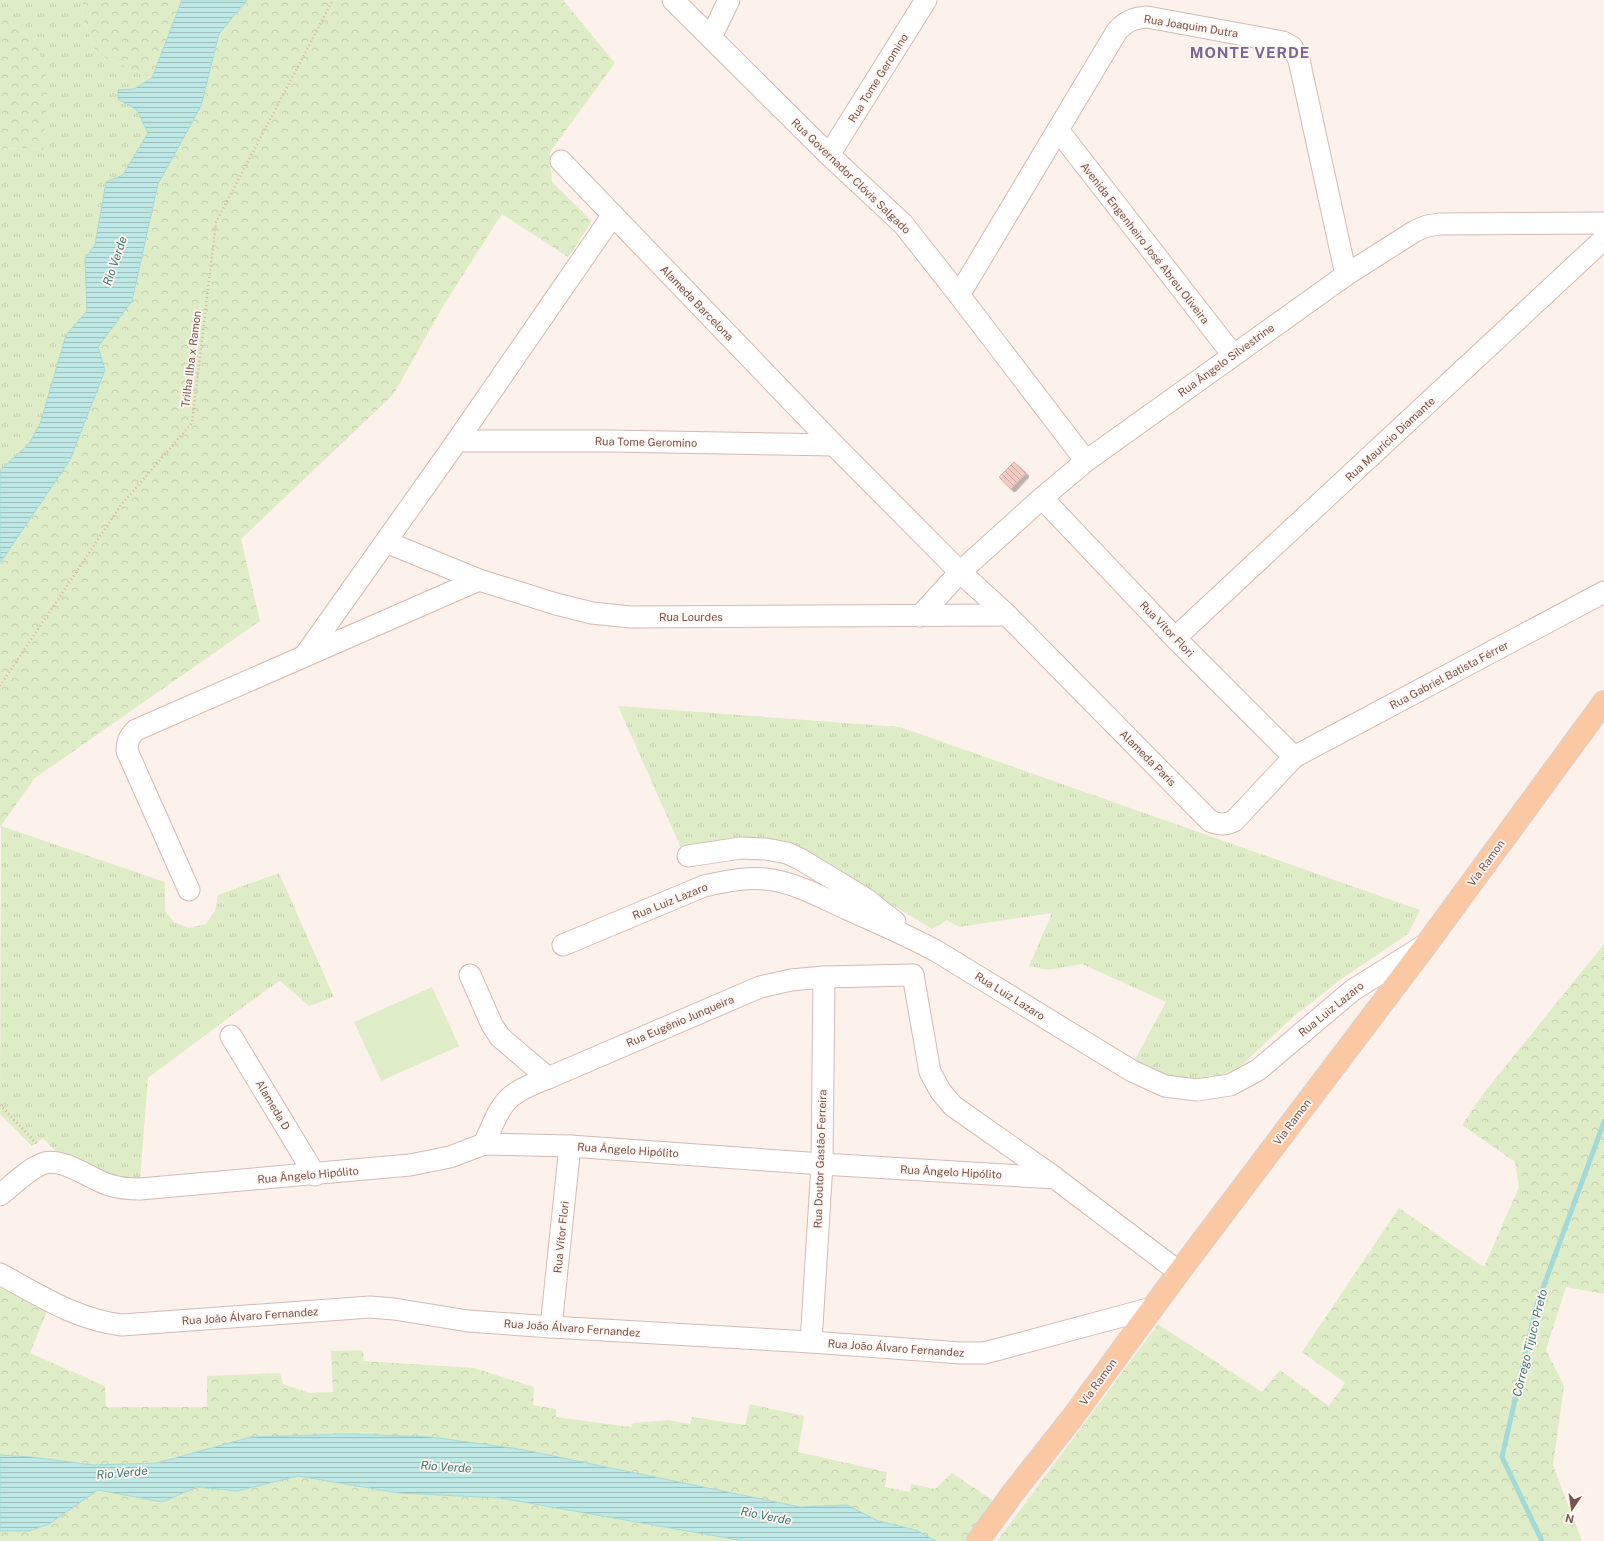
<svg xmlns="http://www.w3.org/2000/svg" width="1604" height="1541" font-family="'Public Sans',sans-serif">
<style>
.grass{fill:url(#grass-tufts)}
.forest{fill:url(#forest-crowns)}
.park{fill:#dfecc8}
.water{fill:url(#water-rules);stroke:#a4dad6}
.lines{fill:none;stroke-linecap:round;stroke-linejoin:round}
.stream{stroke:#a4dad6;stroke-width:5}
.building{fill:url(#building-back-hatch);stroke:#e6ada2;filter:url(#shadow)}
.minor-casing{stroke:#d3bab2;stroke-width:23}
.major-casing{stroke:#dacfcd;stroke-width:24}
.path{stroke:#d9ada4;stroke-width:2.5;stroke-dasharray:1 3;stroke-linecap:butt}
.minor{stroke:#fff;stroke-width:21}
.major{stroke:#fbc8a4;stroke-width:22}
.labels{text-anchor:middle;stroke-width:3.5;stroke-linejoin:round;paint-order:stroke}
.street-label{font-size:11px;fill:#7a534d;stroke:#fff7f2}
.water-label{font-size:12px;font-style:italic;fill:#3c7774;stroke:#fff7f2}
.district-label{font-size:15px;font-weight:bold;letter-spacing:1px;fill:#7a6595;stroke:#fff7f2}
</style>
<defs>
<pattern id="grass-tufts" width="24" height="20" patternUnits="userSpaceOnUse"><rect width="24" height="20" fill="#dfecc8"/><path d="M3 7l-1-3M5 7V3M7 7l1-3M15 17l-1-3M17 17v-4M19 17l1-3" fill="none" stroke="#c3ccad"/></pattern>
<pattern id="forest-crowns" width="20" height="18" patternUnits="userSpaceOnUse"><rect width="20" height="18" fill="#dfecc8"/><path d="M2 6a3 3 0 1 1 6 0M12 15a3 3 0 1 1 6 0" fill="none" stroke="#c3ccad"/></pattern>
<pattern id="water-rules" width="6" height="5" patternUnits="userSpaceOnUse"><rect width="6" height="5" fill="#bee8e5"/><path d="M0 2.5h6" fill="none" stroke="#9fbfbc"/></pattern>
<pattern id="building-back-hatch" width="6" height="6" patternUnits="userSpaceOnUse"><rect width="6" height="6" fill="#f3cbc2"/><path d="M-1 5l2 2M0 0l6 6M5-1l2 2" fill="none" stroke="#caa7a0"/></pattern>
<filter id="shadow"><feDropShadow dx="3.5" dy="3.5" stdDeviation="0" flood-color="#0004"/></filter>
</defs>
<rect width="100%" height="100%" fill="#fdf2eb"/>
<!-- grass -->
<g class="grass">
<path d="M0 0H83L82 16 97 54 152 78 118 99 137 110 148 133 123 175 106 182 95 245 85 258 87 311 66 335 40 424 28 445 0 470V149L30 148 43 150 36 40 11 26 9 10H0Z"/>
<path d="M618 706 900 727 1420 910 1408 934 1340 980 1293 1017 1241 1066 1215 1079 1186 1082 1162 1077 1133 1063 1166 1002 1082 964 1048 970 1029 966 1052 913 959 927 947 920 932 929 803 851 733 841 681 848Z"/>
<path d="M1 826 165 882V911L174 922 189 928 206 924 215 911 218 895 279 873 334 997 309 1006 280 981 247 1004 148 1078 140 1181 125 1183 62 1158 43 1138 32 1146 0 1114Z"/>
</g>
<!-- forest -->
<g class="forest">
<path d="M83 0H182L152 78 97 54 82 16Z"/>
<path d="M247 0H563L615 63 550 152 552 182 592 221 568 257 502 214 445 303 393 395 241 539 260 621 35 778 0 827V563L70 460 105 370 98 347 132 301 158 184 201 106 219 34Z"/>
<path d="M0 10H9L11 26 36 40 48 82 43 150 30 148 0 149Z"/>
<path d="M1604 944V1294L1566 1287 1546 1350 1564 1386 1553 1465 1582 1541H997L1158 1324 1262 1392 1280 1370 1329 1406 1345 1383 1302 1352 1399 1208 1484 1267 1519 1187 1515 1162 1462 1125 1483 1094Z"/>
<path d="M0 1287 47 1311 30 1353 105 1386 106 1407H207V1376L280 1373 283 1384 310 1393 333 1392 331 1351 363 1350 364 1361 474 1368 534 1387 533 1405 556 1409V1417L631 1427 633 1423 669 1420 690 1424 692 1417 745 1425 750 1404 804 1416 798 1452 887 1472 885 1487 910 1492 911 1484 935 1489 952 1473 995 1502 967 1541H936L916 1530 878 1521 847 1505 800 1507 519 1449 431 1437 348 1434 251 1437 157 1463 93 1465 31 1457 0 1455Z"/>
<path d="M298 1476 399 1493 500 1498 744 1541H0V1531H29L49 1524 98 1490 162 1502 197 1487 237 1491Z"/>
</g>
<!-- park -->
<path class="park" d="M432 987 459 1046 381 1081 354 1022Z"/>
<!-- water -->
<g class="water">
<path d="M182 0H247L219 34 201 106 158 184 132 301 98 347 105 370 70 460 0 563V470L28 445 40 424 66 335 87 311 85 258 95 245 106 182 123 175 148 133 137 110 118 99V90L134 89 152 78Z"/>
<path d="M348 1434 431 1437 519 1449 800 1507 847 1505 878 1521 916 1530 936 1541H744L500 1498 399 1493 298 1476 237 1491 197 1487 162 1502 98 1490 49 1524 29 1531H0V1455L31 1457 93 1465 157 1463 251 1437Z"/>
</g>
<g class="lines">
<!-- stream -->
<path class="stream" d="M1542 1541 1502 1457 1536 1307 1604 1122"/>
</g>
<!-- building -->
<path class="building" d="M1014 462 1026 473 1011 489 999 477Z"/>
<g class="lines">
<!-- minor casing -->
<g class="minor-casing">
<g id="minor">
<path d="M673 0 829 155 903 224 959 295 1086 461"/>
<path d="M711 37 729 0"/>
<path d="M1058 130 1233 355"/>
<path d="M829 155 926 0"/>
<path d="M561 161 834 445 960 572 1007 615 1210 821C1220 825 1225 825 1234 821L1294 757 1604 592"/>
<path d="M959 295 1117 31C1126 21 1134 18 1147 17L1283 42 1292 47 1299 60 1346 275"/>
<path d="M457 441H610L834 445"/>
<path d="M1042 498 1175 638 1294 757"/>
<path d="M386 542 479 580 556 604 592 613 631 617 1007 615"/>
<path d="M920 616 960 572 1042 498 1086 461 1346 275 1415 231 1427 226 1440 224 1604 223"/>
<path d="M1175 638 1604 239"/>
<path d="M306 654 457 441 613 215"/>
<path d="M688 856 741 848 766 849 787 853 800 859 866 899 895 922"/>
<path d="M189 890 127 751C127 742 129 736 136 730L479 580"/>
<path d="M563 945 704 886C726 881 750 876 773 880 800 885 823 898 847 909 878 923 909 936 938 952L1132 1071 1165 1086 1197 1090 1230 1085 1258 1070 1353 990 1425 945"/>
<path d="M470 975 492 1025 500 1037 548 1078"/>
<path d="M913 975 930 1072 941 1092 953 1106 1054 1177"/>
<path d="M231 1036 315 1175"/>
<path d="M484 1144C503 1101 503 1095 548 1078L760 987 791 980 824 977 913 975"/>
<path d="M0 1195C13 1185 27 1170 42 1164 62 1156 90 1179 109 1185 119 1188 129 1189 140 1189L410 1165 450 1157 484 1144 570 1146 822 1164 1055 1178 1179 1272"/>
<path d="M0 1274C39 1295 77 1320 122 1325L370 1307 394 1309 468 1321 551 1327 811 1342 961 1353H984L1007 1347 1152 1308"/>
<path d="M551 1327 570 1146"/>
<path d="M811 1342 822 1164 824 977"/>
</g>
</g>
<!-- major casing -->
<g class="major-casing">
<path id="major" d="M978 1541 1012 1494 1072 1418 1179 1272 1426 945 1604 702"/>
</g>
<!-- path -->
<g class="path">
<path d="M0 686 121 505 192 423 216 222 333 0"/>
<path d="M0 1105 38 1145"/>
</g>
<!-- minor -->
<use href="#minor" class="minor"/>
<!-- major -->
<use href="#major" class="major"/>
</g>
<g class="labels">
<!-- street labels -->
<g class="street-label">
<text transform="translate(1191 26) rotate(9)" y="4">Rua Joaquim Dutra</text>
<text transform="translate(878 78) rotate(-58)" y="4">Rua Tome Geromino</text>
<text transform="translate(851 176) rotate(44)" y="4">Rua Governador Clóvis Salgado</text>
<text transform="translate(1145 243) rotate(52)" y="4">Avenida Engenheiro José Abreu Oliveira</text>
<text transform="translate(697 303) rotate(46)" y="4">Alameda Barcelona</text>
<text transform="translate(191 359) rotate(-83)" y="4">Trilha Ilha x Ramon</text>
<text transform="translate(1226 360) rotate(-36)" y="4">Rua Ângelo Silvestrine</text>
<text transform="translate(1390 439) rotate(-43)" y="4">Rua Maurício Diamante</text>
<text transform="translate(646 442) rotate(1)" y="4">Rua Tome Geromino</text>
<text x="691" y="621">Rua Lourdes</text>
<text transform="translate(1167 629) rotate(46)" y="4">Rua Vítor Flori</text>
<text transform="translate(1449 675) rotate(-28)" y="4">Rua Gabriel Batista Férrer</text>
<text transform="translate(1148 758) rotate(45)" y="4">Alameda Paris</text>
<text transform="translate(1486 863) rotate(-54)" y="4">Via Ramon</text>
<text transform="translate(670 901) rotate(-22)" y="4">Rua Luiz Lazaro</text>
<text transform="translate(1010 996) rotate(32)" y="4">Rua Luiz Lazaro</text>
<text transform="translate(1331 1009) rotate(-39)" y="4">Rua Luiz Lazaro</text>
<text transform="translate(680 1021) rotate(-23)" y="4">Rua Eugênio Junqueira</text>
<text transform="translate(273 1105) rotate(59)" y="4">Alameda D</text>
<text transform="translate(1292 1122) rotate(-53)" y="4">Via Ramon</text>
<text transform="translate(628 1150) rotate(4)" y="4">Rua Ângelo Hipólito</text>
<text transform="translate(820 1159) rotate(-88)" y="4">Rua Doutor Gastão Ferreira</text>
<text transform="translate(951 1172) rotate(3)" y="4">Rua Ângelo Hipólito</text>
<text transform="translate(308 1175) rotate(-5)" y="4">Rua Ângelo Hipólito</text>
<text transform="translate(561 1237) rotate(-84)" y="4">Rua Vítor Flori</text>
<text transform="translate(250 1316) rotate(-4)" y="4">Rua João Álvaro Fernandez</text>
<text transform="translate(572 1328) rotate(4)" y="4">Rua João Álvaro Fernandez</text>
<text transform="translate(896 1348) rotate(4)" y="4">Rua João Álvaro Fernandez</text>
<text transform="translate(1098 1382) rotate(-54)" y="4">Via Ramon</text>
</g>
<!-- water labels -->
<g class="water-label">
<text transform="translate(115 261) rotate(-71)" y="4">Rio Verde</text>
<text transform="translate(1530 1343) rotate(-76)" y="4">Côrrego Tijuco Preto</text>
<text transform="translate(446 1467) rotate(4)" y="4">Rio Verde</text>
<text transform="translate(122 1473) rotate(-5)" y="4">Rio Verde</text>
<text transform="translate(766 1516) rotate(11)" y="4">Rio Verde</text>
</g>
<!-- district labels -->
<g class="district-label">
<text x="1250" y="58">MONTE VERDE</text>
</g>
</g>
<!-- north arrow -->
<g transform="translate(1572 1509) rotate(193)" stroke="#fff7f2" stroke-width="3" paint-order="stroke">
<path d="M0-3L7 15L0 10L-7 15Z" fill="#7a534d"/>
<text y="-6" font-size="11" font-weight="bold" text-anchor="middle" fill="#7a534d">N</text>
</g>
</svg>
